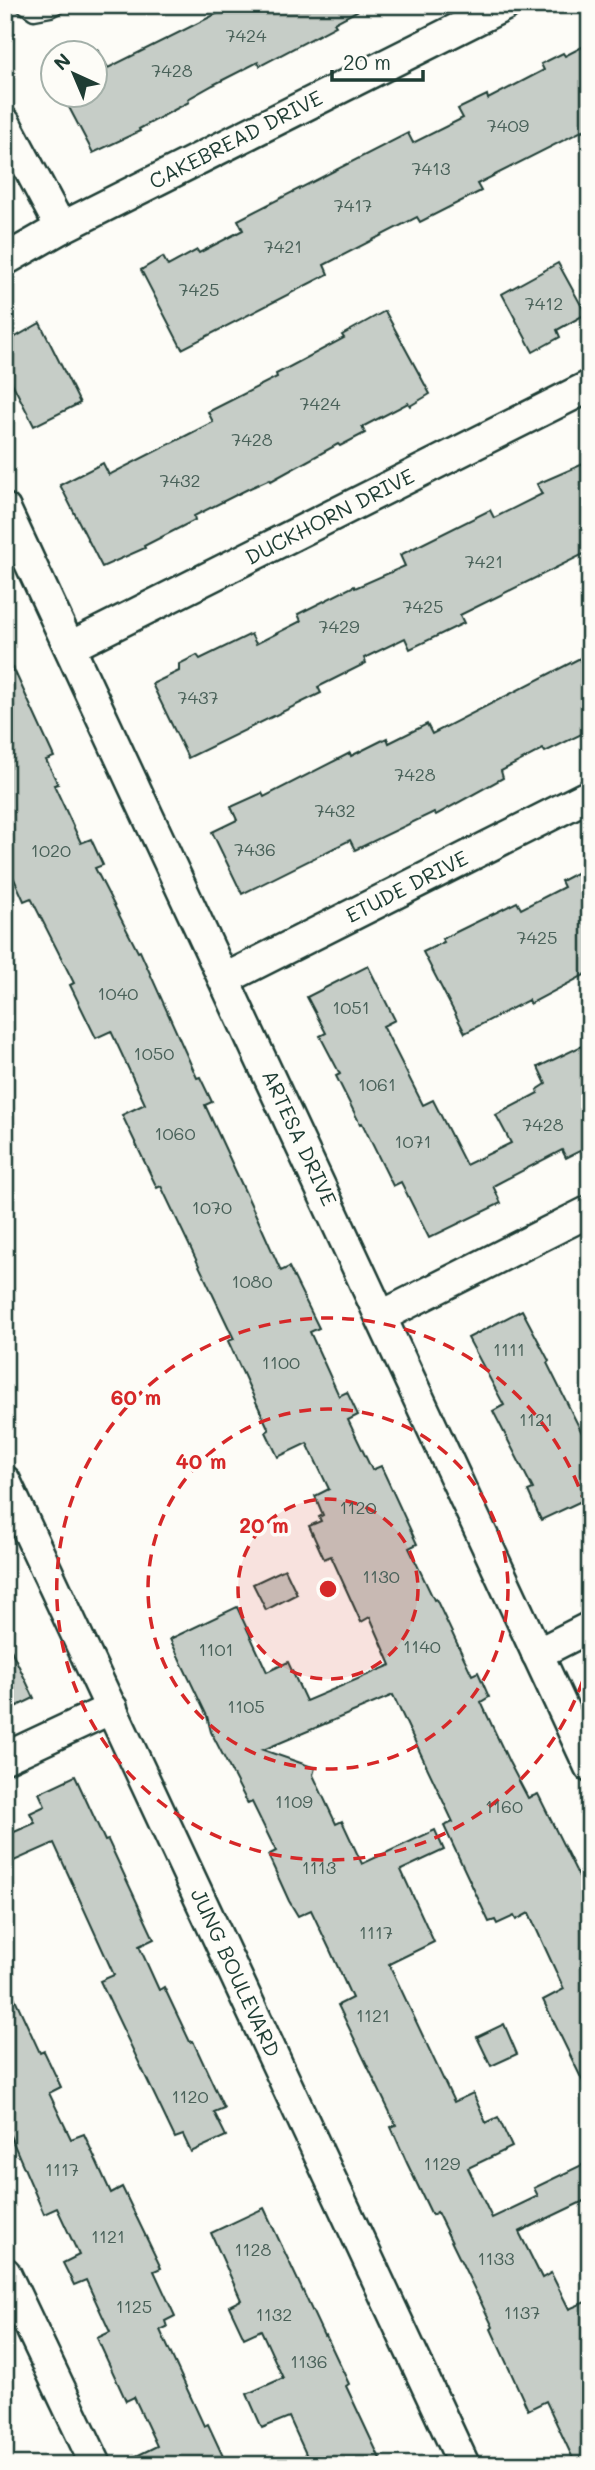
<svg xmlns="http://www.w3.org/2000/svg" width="595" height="2470" font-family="Mali,sans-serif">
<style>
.building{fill:#c6cdc7;stroke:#1f3d34;stroke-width:2}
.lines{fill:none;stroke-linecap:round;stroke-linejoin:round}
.lane-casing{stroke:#1f3d34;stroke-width:19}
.street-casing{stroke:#1f3d34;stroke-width:35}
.lane{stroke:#fdfcf7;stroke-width:14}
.street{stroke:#fdfcf7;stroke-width:30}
.ring{fill:none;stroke:#d62828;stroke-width:3.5;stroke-dasharray:12 9}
.labels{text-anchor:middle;stroke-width:7;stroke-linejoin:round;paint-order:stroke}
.number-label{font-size:18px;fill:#496159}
.street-label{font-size:21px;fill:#1f3d34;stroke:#fdfcf7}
.centre{fill:#d62828;stroke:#fdfcf7;stroke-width:3.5}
.ring-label{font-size:21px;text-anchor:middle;font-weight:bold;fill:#d62828;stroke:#fdfcf7;stroke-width:7;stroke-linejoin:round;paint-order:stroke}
</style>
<rect width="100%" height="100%" fill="#fdfcf7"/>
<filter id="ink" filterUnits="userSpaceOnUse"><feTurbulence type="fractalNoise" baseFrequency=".0143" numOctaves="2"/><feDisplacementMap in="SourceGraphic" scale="14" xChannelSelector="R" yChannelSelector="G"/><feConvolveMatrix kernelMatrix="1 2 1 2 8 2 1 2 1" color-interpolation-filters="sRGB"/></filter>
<g filter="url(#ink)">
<!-- building -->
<g class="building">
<path d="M234 5H368L334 23 336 26 260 66 258 62 213 85 188 99 189 102 139 129 140 131 93 153 62 94H94L93 52 98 50 108 68Z"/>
<path d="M590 43V127L477 184 481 191 420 222 417 217 324 265 328 274 182 349 141 270 163 257 168 266 197 250 199 253 243 230 238 220 408 133 413 143 463 118 458 109 487 95 488 99 544 70 541 64 563 53 565 56Z"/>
<path d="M558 263 586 314 557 330 560 337 533 352 502 294Z"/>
<path d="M385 311 430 394 410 406 408 403 362 427 365 433 340 446 338 444 271 481 270 479 248 489 194 516 195 520 144 546 145 548 102 567 60 485 103 463 109 475 213 422 208 412 277 377 276 374 344 338 342 335Z"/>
<path d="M40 323 80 403 34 426 5 369V343Z"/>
<path d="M590 461V551L460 615 464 623 410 649 405 638 364 658 366 663 318 687 321 693 188 758 152 684 179 671V664L197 655 200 659 251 634 256 644 301 621 298 614 354 586 355 588 405 566 400 555 490 510 494 518 542 494 537 484Z"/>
<path d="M5 650 54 757 46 760 58 784 54 785 81 843 91 839 103 865 95 868 138 952 140 951 197 1078 200 1077 212 1102 205 1105 260 1224 281 1271 289 1267 319 1328 310 1332 339 1396 347 1392 358 1415 348 1420 372 1470 381 1466 417 1544 409 1548 434 1600 436 1599 472 1675 478 1672 489 1697 481 1702 509 1762 528 1798 538 1794 590 1899V2096L543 2000 564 1989 529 1913 516 1920 514 1916 497 1924 495 1920 489 1922 444 1826 453 1822 393 1695 263 1750 315 1768 313 1775 336 1824 342 1821 362 1864 435 1830 444 1850 401 1870 434 1942 389 1964 454 2102 473 2093 486 2123 498 2117 512 2147 468 2168 492 2218 538 2196 534 2188 590 2161V2198L519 2232 542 2278 551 2273 569 2309 590 2300V2465H576L546 2401 528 2410 491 2329 493 2327 437 2212 432 2215 407 2163 391 2127 396 2125 338 2005 352 1998 330 1950 311 1910 298 1916 289 1901 268 1855 276 1851 252 1802 248 1804 211 1732 207 1716 170 1639 237 1607 267 1672 288 1662 306 1701 391 1665 370 1617 361 1622 331 1556 324 1559 309 1526 321 1521 319 1517 323 1515 315 1496 329 1489 307 1443 278 1457 266 1432 269 1430 228 1341 234 1339 161 1186 157 1188 122 1115 145 1104 111 1031 96 1038 70 985 74 983 31 898 24 901 5 859Z"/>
<path d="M590 653V730L545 752 543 749 501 771 503 778 436 815 434 812 355 850 350 840 242 894 212 832 237 820 231 807 262 793 264 797 350 753 351 756 387 738 389 743 427 724 432 734Z"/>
<path d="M590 866V972L530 1004 528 1000 465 1033 423 952 444 942 442 939 517 902 521 909 564 887 561 881Z"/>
<path d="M368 966 395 1020 383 1026 423 1105 433 1100 466 1165 511 1143 496 1115 538 1093 537 1090 546 1084 538 1067 590 1042V1146L566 1158 562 1150 493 1186 501 1203 429 1238 401 1182 393 1186 362 1123 360 1124 336 1076 340 1074 320 1036 326 1033 307 997Z"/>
<path d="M522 1310 549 1361 547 1363 582 1433 590 1429V1497L541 1520 528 1491 533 1489 493 1411 504 1405 468 1338Z"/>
<path d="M285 1569 297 1594 266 1610 253 1584Z"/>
<path d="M5 1637 34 1698 5 1712Z"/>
<path d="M75 1776 105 1841 108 1840 154 1939 139 1946 159 1990 164 1987 190 2042 193 2041 224 2108 214 2112 226 2136 191 2152 183 2135 175 2138 100 1981 114 1975 54 1843 5 1865V1836L35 1823 30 1813 45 1806 39 1793Z"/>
<path d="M5 1977 40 2053 44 2051 61 2087 49 2093 71 2139 84 2134 111 2193 122 2187 161 2268 154 2271 175 2316 165 2321 167 2327 160 2330 204 2426 208 2424 227 2465H118L157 2446 134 2397 126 2401 97 2338 110 2332 86 2280 74 2285 63 2263 79 2255 57 2208 44 2214 5 2124Z"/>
<path d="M504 2024 517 2054 491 2066 477 2037Z"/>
<path d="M264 2208 324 2336 326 2335 349 2384 346 2386 383 2465H311L289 2417 262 2428 247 2394 283 2378 261 2330 244 2338 229 2306 241 2300 211 2233Z"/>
</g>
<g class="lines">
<!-- lane casing -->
<g class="lane-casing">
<path id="lane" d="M24 5 34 12 50 9 58 5"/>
</g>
<!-- street casing -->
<g class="street-casing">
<g id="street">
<path d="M5 123 61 228"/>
<path d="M5 260 61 228 505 5"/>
<path d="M5 509 590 1767"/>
<path d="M70 647 590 386"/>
<path d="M225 979 590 795"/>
<path d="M382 1316 590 1211"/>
<path d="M5 1481 464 2465"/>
<path d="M537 1654 590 1627"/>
<path d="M5 1758 112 1708"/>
<path d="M5 2273 96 2465"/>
</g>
</g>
<!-- lane -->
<use href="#lane" class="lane"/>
<!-- street -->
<use href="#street" class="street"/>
</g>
</g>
<!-- distance rings -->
<circle cx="328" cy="1589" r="90" fill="#d62828" fill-opacity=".12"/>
<g class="ring">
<circle cx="328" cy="1589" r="90"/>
<circle cx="328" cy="1589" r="180"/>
<path d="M589 1661A271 271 0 1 1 589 1517"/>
</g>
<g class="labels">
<!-- number labels -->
<g class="number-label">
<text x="246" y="42">7424</text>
<text x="172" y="77">7428</text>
<text x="508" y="132">7409</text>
<text x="431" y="175">7413</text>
<text x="353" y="212">7417</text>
<text x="283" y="253">7421</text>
<text x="199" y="296">7425</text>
<text x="544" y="310">7412</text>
<text x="320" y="410">7424</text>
<text x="252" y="446">7428</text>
<text x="180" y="487">7432</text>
<text x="484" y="568">7421</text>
<text x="423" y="613">7425</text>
<text x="339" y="633">7429</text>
<text x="198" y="704">7437</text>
<text x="415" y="781">7428</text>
<text x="335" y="817">7432</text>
<text x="255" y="856">7436</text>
<text x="51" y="857">1020</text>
<text x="537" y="944">7425</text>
<text x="118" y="1000">1040</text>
<text x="351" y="1014">1051</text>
<text x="154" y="1060">1050</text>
<text x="377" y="1091">1061</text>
<text x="543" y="1131">7428</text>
<text x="175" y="1140">1060</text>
<text x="413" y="1148">1071</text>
<text x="212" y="1214">1070</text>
<text x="252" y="1288">1080</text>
<text x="509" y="1356">1111</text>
<text x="281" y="1369">1100</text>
<text x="536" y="1426">1121</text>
<text x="358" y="1514">1120</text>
<text x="381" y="1583">1130</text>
<text x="422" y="1653">1140</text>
<text x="216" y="1656">1101</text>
<text x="246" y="1713">1105</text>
<text x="294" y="1808">1109</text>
<text x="504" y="1813">1160</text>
<text x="319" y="1874">1113</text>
<text x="376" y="1939">1117</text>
<text x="373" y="2022">1121</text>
<text x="190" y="2103">1120</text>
<text x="442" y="2170">1129</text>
<text x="62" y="2176">1117</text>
<text x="108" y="2243">1121</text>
<text x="253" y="2256">1128</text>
<text x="496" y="2265">1133</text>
<text x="134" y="2313">1125</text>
<text x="522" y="2319">1137</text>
<text x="274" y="2321">1132</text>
<text x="309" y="2368">1136</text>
</g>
<!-- street labels -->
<g class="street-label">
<text transform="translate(236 140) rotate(-27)" y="7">CAKEBREAD DRIVE</text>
<text transform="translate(330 517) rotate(-27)" y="7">DUCKHORN DRIVE</text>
<text transform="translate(407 887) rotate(-27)" y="7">ETUDE DRIVE</text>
<text transform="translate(299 1138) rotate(65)" y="7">ARTESA DRIVE</text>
<text transform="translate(235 1973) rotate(65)" y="7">JUNG BOULEVARD</text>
</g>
</g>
<circle cx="328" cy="1589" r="10" class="centre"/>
<g class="ring-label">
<text x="136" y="1405">60 m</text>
<text x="201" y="1469">40 m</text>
<text x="264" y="1533">20 m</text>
</g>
<!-- margin -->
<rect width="595" height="2470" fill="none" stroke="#fdfcf7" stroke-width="28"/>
<rect x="14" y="14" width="567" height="2442" fill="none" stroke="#1f3d34" stroke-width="2.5" filter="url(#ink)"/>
<!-- north arrow -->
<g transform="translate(74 74) rotate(316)"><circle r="33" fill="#fdfcf7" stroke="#a4b0a9" stroke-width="2"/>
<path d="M0-5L12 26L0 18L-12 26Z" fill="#1f3d34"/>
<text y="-10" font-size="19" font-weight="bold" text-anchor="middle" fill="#1f3d34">N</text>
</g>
<!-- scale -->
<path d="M332 70v10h91v-10" fill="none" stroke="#1f3d34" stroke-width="3.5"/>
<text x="343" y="70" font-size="21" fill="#1f3d34" stroke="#fdfcf7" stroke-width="5" paint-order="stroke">20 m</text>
</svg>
